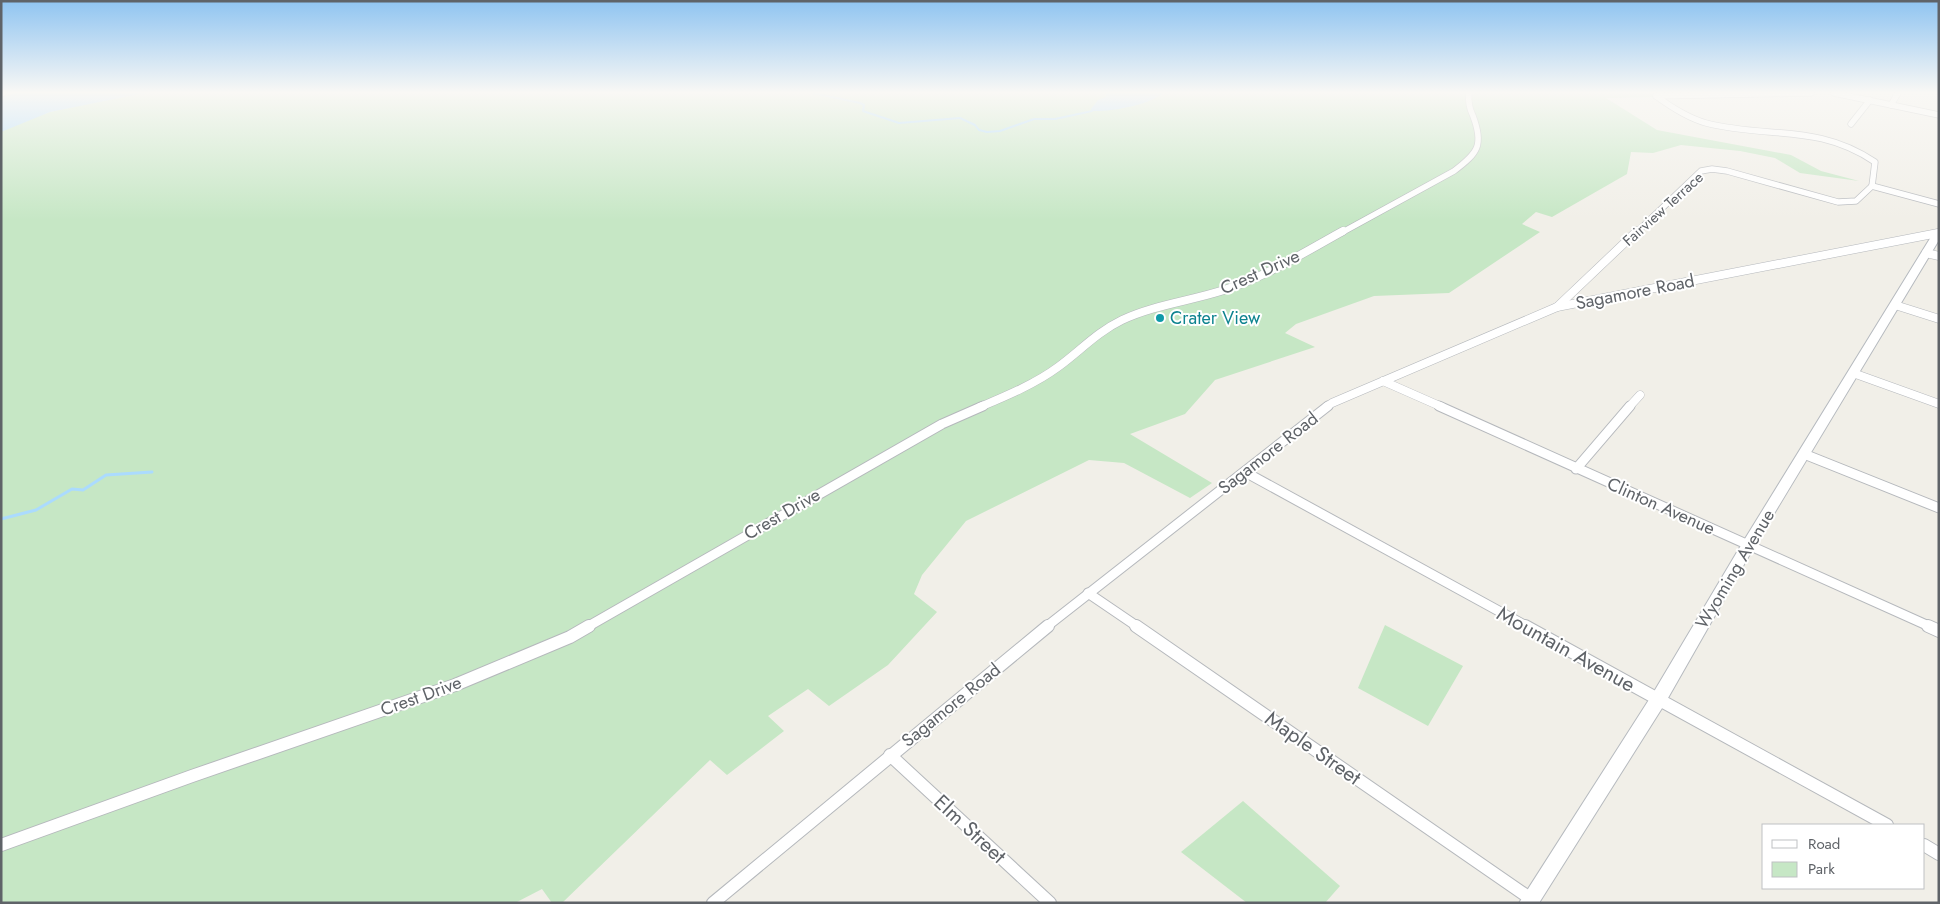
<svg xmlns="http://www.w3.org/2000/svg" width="1940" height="904" font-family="Jost,sans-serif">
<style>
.green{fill:#c6e7c5}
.water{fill:#abdbfe}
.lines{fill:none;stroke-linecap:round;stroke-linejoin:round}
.stream-far1{stroke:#abdbfe;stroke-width:2}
.stream{stroke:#abdbfe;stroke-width:3}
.street-far3-casing{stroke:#b5b8bc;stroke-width:7}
.street-far2-casing{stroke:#b5b8bc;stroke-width:9}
.street-far1-casing{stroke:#b5b8bc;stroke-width:11}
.street-casing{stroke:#b5b8bc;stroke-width:14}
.secondary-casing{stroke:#b6babf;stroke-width:2}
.street-far3{stroke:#fff;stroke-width:5.5}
.street-far2{stroke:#fff;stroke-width:8}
.street-far1{stroke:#fff;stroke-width:9}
.street{stroke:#fff;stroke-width:12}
.secondary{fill:#fff;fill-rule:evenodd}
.culture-dot{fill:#0f9aa8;stroke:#fff;stroke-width:2}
.labels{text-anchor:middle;stroke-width:4;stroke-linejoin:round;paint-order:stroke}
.far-street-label{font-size:15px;fill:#5f6368;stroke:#fff}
.street-label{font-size:18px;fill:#5f6368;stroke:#fff}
.culture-label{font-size:18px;fill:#0d838f;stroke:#fff;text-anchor:start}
.near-street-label{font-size:21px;fill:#5f6368;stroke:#fff}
</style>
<rect width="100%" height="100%" fill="#f1efe8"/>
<!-- green -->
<g class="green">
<path d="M133 93H1706L1708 96 1606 98 1657 130 1791 155 1821 171 1859 181 1800 173 1775 158 1740 151 1681 145 1653 153 1631 152 1627 174 1552 217 1536 212 1522 224 1540 232 1449 293 1374 296 1296 324 1285 333 1315 347 1215 380 1185 414 1130 434 1212 483 1190 498 1124 463 1089 460 966 521 922 575 914 594 937 612 888 665 829 706 808 689 768 716 784 731 727 775 710 760 562 903H552L542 889 515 903H1V129L50 112Z"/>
<path d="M1385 625 1463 666 1428 726 1358 688Z"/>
<path d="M1243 801 1340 886 1325 903H1247L1181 852Z"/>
</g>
<!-- water -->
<g class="water">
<path d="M15 93H144L50 112 1 132V97Z"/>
<path d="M1106 93H1163C1150 105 1110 112 1092 111L1091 109 1098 100 1106 97Z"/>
</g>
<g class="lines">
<!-- stream-far1 -->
<path class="stream-far1" d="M813 93 860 103 864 105 863 111 899 123 960 118 975 125 979 130 987 132 1000 131 1034 119H1055L1092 111"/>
<!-- stream -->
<path class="stream" d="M1 519 36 510 72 489 83 490 106 475 152 472"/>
<!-- street-far3 casing -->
<g class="street-far3-casing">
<g id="street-far3">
<path d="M1834 93 1939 115"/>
<path d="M1 94 3 93"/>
<path d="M1656 96C1671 107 1688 118 1706 123 1768 139 1817 123 1875 162L1872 186"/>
<path d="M1656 96 1811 93"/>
<path d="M1891 105 1898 93"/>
<path d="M1851 124 1870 100"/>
<path d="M1872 186 1939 204"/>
<path d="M1341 233 1454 171C1478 153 1484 145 1473 116 1469 108 1468 101 1469 93"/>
<path d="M1636 233 1701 171 1712 169 1727 171 1838 202 1856 201 1872 186"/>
</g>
</g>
<!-- street-far2 casing -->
<g class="street-far2-casing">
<g id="street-far2">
<path d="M1926 253 1939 256"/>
<path d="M1895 305 1939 319"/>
<path d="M1557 307 1637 231"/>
<path d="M1853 373 1939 404"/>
<path d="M1383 381 1442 407"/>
<path d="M980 407C1006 396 1035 384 1058 367 1080 351 1097 332 1122 320 1154 305 1190 301 1224 290 1265 277 1305 252 1343 231"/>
<path d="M1326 407 1332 403 1557 307 1938 233"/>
<path d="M1629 407 1640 395"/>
</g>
</g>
<!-- street-far1 casing -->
<g class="street-far1-casing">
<g id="street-far1">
<path d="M1439 406 1931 627"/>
<path d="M1804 454 1939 508"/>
<path d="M1576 469 1630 406"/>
<path d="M1245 472 1528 627"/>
<path d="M1088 593 1138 627"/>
<path d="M587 627 942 424 983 406"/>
<path d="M1046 627 1328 406"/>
</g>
</g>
<!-- street casing -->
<g class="street-casing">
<g id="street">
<path d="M1136 626 1534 901"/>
<path d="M1525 626 1887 825"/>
<path d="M1928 626 1939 631"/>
<path d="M890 755 1050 903"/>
<path d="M1 845 192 776 455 685 570 637 589 626"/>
<path d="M1924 845 1939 854"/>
<path d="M713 903 1048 626"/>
</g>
</g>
<!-- secondary casing -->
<g class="secondary-casing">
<path id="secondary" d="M1939 229V240L1754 547 1664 705 1539 903H1519L1652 695 1743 542 1934 232Z"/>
</g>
<!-- street-far3 -->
<use href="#street-far3" class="street-far3"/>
<!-- street-far2 -->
<use href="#street-far2" class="street-far2"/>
<!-- street-far1 -->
<use href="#street-far1" class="street-far1"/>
<!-- street -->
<use href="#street" class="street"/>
<!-- secondary -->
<use href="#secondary" class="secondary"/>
</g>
<!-- sky -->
<linearGradient id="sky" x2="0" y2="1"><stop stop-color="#8fc4f1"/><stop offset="0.42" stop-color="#f9f8f5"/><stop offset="1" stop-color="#f9f8f5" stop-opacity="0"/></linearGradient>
<rect width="1940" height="220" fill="url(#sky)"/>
<!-- markers -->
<circle class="culture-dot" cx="1160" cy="318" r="5"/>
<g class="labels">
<!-- far-street labels -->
<g class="far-street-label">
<text transform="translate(1663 209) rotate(-42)" y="5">Fairview Terrace</text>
</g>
<!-- street labels -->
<g class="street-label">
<text transform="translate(1260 272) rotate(-24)" y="6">Crest Drive</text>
<text transform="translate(1635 292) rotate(-11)" y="6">Sagamore Road</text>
<text transform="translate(1268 453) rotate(-38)" y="6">Sagamore Road</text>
<text transform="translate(1661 506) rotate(24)" y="6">Clinton Avenue</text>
<text transform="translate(782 514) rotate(-30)" y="6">Crest Drive</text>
<text transform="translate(1735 569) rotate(-59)" y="6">Wyoming Avenue</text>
<text transform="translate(421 696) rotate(-20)" y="6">Crest Drive</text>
<text transform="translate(951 705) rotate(-39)" y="6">Sagamore Road</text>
</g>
<!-- culture labels -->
<g class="culture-label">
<text x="1170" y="324">Crater View</text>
</g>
<!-- near-street labels -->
<g class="near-street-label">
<text transform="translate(1566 649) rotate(29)" y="7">Mountain Avenue</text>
<text transform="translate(1313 748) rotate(35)" y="7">Maple Street</text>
<text transform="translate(970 829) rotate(43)" y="7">Elm Street</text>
</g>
</g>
<!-- border -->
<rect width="1940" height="904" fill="none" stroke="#5f6368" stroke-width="5"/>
<!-- legend -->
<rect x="1762" y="824" width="162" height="65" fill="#ffffff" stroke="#bfc1c3"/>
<rect x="1772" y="840" width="25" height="8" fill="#ffffff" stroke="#bfc1c3"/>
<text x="1808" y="849" font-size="15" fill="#5f6368">Road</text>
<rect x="1772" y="862" width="25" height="15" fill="#c6e7c5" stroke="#bfc1c3"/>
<text x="1808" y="874" font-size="15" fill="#5f6368">Park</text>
</svg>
